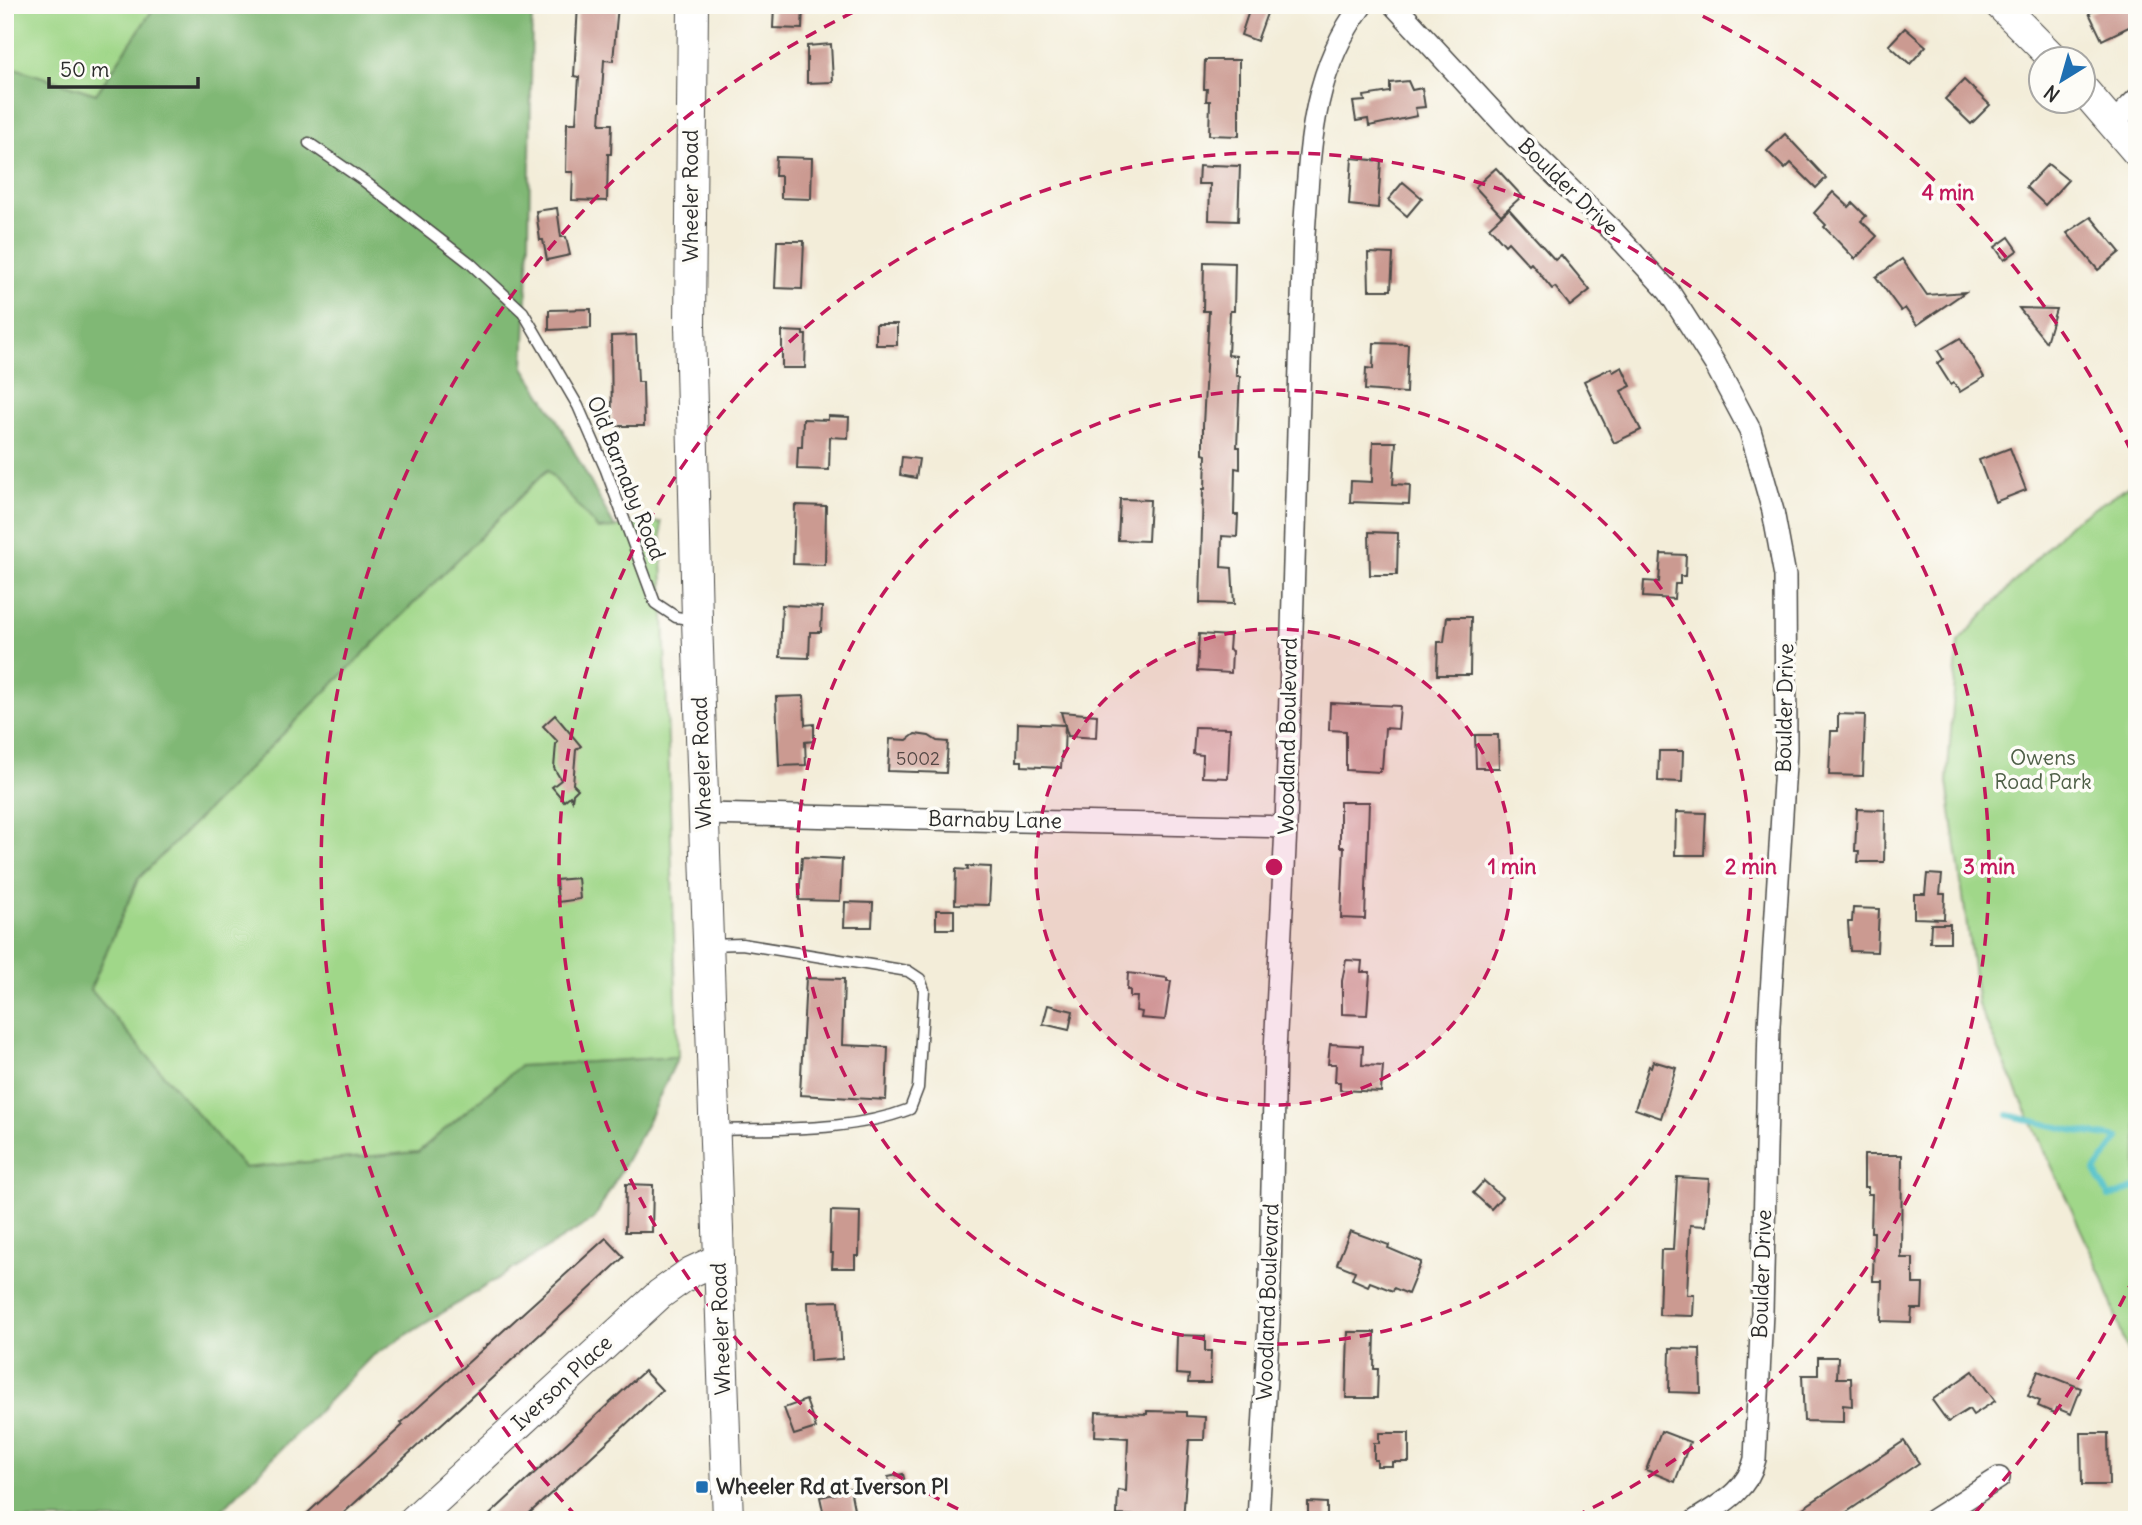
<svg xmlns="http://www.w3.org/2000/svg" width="2142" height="1525" font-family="Delius,sans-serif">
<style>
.green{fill:#a0d789;stroke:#66815a;stroke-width:2}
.forest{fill:#80b875;stroke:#567250;stroke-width:2}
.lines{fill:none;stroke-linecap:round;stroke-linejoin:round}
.stream{stroke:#54c2ca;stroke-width:6}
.building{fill:#cb9a91}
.lane-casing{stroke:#494845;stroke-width:13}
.street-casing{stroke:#494845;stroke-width:24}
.secondary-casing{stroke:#494845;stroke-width:32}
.lane{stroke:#fff;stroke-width:10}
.street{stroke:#fff;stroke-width:21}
.secondary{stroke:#fff;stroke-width:30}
.ring{fill:none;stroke:#c2185b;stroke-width:3.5;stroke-dasharray:12 9}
.poi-dot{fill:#1f6fb2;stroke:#fdfcf7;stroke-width:2.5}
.labels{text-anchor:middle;stroke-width:7;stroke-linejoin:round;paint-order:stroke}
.number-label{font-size:18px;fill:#534744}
.street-label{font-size:21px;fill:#2b2b2b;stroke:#fdfcf7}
.park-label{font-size:21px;fill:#4e5f47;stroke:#fdfcf7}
.poi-label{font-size:21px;font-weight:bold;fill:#2b2b2b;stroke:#fdfcf7;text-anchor:start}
.centre{fill:#c2185b;stroke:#fdfcf7;stroke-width:3.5}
.ring-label{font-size:21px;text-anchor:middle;font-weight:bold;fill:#c2185b;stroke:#fdfcf7;stroke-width:7;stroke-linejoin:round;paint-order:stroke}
</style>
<rect width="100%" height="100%" fill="#fdfcf7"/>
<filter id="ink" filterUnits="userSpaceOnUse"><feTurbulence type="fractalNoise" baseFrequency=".0143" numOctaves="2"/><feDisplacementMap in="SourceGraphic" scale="14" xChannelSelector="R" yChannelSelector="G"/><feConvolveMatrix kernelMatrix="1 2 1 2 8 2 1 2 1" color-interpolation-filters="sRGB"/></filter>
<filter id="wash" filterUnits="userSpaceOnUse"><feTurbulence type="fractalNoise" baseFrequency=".00686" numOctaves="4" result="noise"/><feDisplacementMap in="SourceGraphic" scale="28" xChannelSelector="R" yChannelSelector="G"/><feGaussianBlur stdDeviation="1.57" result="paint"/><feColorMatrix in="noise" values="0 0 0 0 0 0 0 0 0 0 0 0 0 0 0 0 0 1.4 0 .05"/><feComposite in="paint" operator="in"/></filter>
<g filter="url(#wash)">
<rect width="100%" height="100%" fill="#f3edd9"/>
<!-- green -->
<g class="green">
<path d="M5 5H156L96 94 5 65Z"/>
<path d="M548 469 598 529 661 522 678 1057 520 1066 418 1152 244 1168 90 990 138 879Z"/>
<path d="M2137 481V1380L2102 1276 1978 1005 1947 782 1958 642 2069 524Z"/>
</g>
<!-- forest -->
<path class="forest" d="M156 5H532L529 243 524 367 555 416 615 528 598 529 547 470 138 879 90 989 244 1168 418 1152 520 1066 678 1057 645 1127 594 1219 371 1357 212 1520H5V65L96 94Z"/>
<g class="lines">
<!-- stream -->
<path class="stream" d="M2008 1115 2071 1130 2119 1138 2095 1171 2109 1197 2137 1187"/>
</g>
<g id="blocks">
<!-- building -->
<g class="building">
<path d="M578 5H618L613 61 604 60 600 124H612L611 154H608L607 201 572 200 573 172H566L567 123H576L579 77 574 76Z"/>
<path d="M774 5H803L802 29 773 28Z"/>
<path d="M1251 5H1270L1257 41 1241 35Z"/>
<path d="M2107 5H2137V23L2102 40 2089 13Z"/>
<path d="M1905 28 1926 46 1910 64 1889 45Z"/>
<path d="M831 44 833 82 807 83V46Z"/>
<path d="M1205 60H1239V136L1209 135 1210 101H1206L1207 89H1204Z"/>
<path d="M1964 80 1990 105 1971 124 1945 99Z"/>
<path d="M1408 81 1412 90 1422 88 1425 107 1415 108 1417 116 1369 126 1368 119 1356 121 1353 102 1365 101 1364 96 1390 92V83Z"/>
<path d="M1785 134 1826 178 1816 188 1791 163 1785 169 1767 151Z"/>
<path d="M776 157 812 158 811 199 781 198V176H775Z"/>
<path d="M1352 158 1381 161 1378 208 1349 205Z"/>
<path d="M2048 164 2068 180 2045 205 2026 187Z"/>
<path d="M1211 165 1240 166 1238 221 1209 220 1210 184H1198L1199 166 1211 167Z"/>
<path d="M1496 168 1522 196 1501 215 1475 187Z"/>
<path d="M1403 182 1422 198 1407 216 1388 200Z"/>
<path d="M1833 192 1849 207 1853 203 1866 216 1861 221 1877 236 1855 259 1824 227 1826 225 1814 213Z"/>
<path d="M557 208 561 237H566L570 255 547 260 543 240H540L536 211Z"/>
<path d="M1509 209 1555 260 1561 255 1590 290 1570 306 1555 287 1552 289 1531 263 1529 265 1508 242 1505 245 1489 227Z"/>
<path d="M2091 217 2120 252 2098 270 2067 233Z"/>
<path d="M2009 237 2018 250 2004 260 1995 247Z"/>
<path d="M777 241H804L802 289 775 288Z"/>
<path d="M1368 253 1393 254 1391 290H1369Z"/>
<path d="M1902 259 1927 295 1965 292 1917 325 1905 308 1901 311 1876 277Z"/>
<path d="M1204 262 1235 263 1234 311H1230L1228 355 1236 356V376H1240L1237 447H1240V469L1235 468 1234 515H1238L1237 537 1222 536 1221 567 1232 568 1234 604 1200 603 1203 489H1205L1206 455 1203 454V425L1209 311H1203Z"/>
<path d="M2019 308 2056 309 2046 342Z"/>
<path d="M591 309V328L549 330V310Z"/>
<rect x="876" y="324" width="21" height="21"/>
<path d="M782 331 803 332V335H806L805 368H782Z"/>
<path d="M636 335 638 382H643L644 426H612L611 336Z"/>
<path d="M1960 338 1984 377 1960 392 1954 383 1951 385 1937 363 1943 359 1938 351Z"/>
<path d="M1374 343 1408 344 1406 393 1365 390 1366 368 1373 369Z"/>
<path d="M1622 367 1631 386 1621 391 1641 430 1614 443 1584 381 1611 368 1613 372Z"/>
<path d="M828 416 849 417 848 438 830 437 829 470 797 469 798 447H802L803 419 828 420Z"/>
<path d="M1373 442H1396L1393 484 1410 485 1409 504 1350 502 1351 481 1372 482Z"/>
<path d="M2010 448 2026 490 1995 502 1979 460Z"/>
<path d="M902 457 919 459 916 478 900 475Z"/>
<path d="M1120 499 1150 500 1148 541 1118 540Z"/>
<path d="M795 505 826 506 825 565 793 564Z"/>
<path d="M1369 532 1398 533 1397 575H1370Z"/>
<path d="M1661 554 1686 555 1685 576H1680V584H1675L1674 599 1643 597 1644 581 1659 582Z"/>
<path d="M782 605 822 607 821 632H810L809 658 780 657Z"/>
<path d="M1447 617H1471L1470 675H1437L1438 642H1444Z"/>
<path d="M1199 634 1230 636 1229 650 1232 651 1231 673 1197 671Z"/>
<path d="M804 696 805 725 814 724V741L805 742 806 765 779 766 776 697Z"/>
<path d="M1330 703 1400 706 1398 729 1385 728 1382 769 1380 768V772L1346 770V731L1329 730Z"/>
<path d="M1061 712 1097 715 1096 738 1068 736Z"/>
<path d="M1838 714 1865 715 1863 776 1829 775 1831 731H1838Z"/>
<path d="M555 715 581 746 576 750 573 784 578 789 573 794 572 800 570 796 564 801 552 787 561 780 554 768 556 744 558 742 543 726Z"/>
<path d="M1018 723 1065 725 1064 752H1062L1061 768 1022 766V761H1017Z"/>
<path d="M1195 727 1230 728 1228 778 1202 777 1203 755 1193 754Z"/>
<path d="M915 734 929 736 937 741 948 742 946 773 888 771 890 739 907 740Z"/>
<path d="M1475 735H1498L1499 768H1476Z"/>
<path d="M1659 751H1683L1682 782 1658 781Z"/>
<path d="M1340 802H1369L1365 919 1341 918 1344 847H1340Z"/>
<path d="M1857 809 1885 810 1884 862H1858L1859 851H1855Z"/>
<path d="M1676 812 1706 813 1704 855H1675Z"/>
<path d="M802 857 842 859 840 901 799 900Z"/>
<path d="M967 866 991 867 989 905 955 904 956 869 968 870Z"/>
<path d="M1927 874 1942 875 1940 894H1945L1944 919 1914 918V894H1925Z"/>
<path d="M578 878 580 899 558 902 556 880Z"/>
<path d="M845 902 873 903 872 927H844Z"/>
<path d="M1853 908 1879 909 1877 952 1850 951 1848 922H1852Z"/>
<rect x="936" y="910" width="18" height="19"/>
<path d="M1931 924H1950V942H1930Z"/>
<path d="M1346 960 1362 961 1361 972H1370L1367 1015 1342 1014V981Z"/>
<path d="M1128 973 1167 978V981H1171L1165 1020 1141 1018 1142 1012 1136 1011 1137 997H1130V990H1127Z"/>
<path d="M806 978 844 979 842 1045 888 1047 886 1100 800 1095Z"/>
<path d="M1048 1005 1073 1011 1069 1030 1043 1024Z"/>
<path d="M1330 1044 1363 1046 1362 1065 1383 1066 1381 1092 1340 1090V1082H1335L1336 1064H1328Z"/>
<path d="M1653 1061 1676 1068 1661 1118 1635 1109 1649 1066 1651 1067Z"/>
<path d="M1864 1155H1902L1901 1258H1913V1284H1923L1922 1309H1912L1911 1322 1881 1321 1882 1281H1873L1874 1232H1871L1872 1194H1868V1187H1864Z"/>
<path d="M1677 1177 1709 1179 1706 1226 1690 1225 1687 1295H1694L1693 1316 1659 1315 1661 1250H1673Z"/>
<path d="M1484 1181 1502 1197 1491 1209 1473 1193Z"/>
<path d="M626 1184 653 1185 652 1232H625Z"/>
<path d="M831 1211 860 1212 859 1256H855V1268H832L833 1253H830Z"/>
<path d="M1350 1231 1389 1245 1388 1248 1421 1262 1408 1294 1394 1288 1393 1291 1370 1282 1368 1286 1352 1279 1355 1271 1337 1264Z"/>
<path d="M606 1238 624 1257 581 1297 336 1520H300L403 1425 401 1423Z"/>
<path d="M839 1301 842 1359 810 1361 808 1302Z"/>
<path d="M1348 1332H1375L1374 1369H1378L1377 1398H1346Z"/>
<path d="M1177 1335 1205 1336V1351H1211L1210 1383H1188L1189 1375 1176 1374Z"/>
<path d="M1670 1348 1700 1349 1701 1393 1669 1392Z"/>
<path d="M1818 1357H1838L1837 1378H1851L1852 1406 1843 1405V1422L1804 1421 1802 1375H1818Z"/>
<path d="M644 1371 662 1390 617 1433 522 1520H484Z"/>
<path d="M1973 1371 1995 1401 1973 1415 1969 1409 1948 1422 1932 1400Z"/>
<path d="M2038 1371 2081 1388 2071 1414 2056 1408 2054 1413 2038 1406 2040 1401 2028 1396Z"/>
<path d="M806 1400 816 1428 794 1435 784 1408Z"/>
<path d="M1147 1411 1186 1412V1416L1205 1417 1204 1440H1189L1183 1520H1158V1517L1117 1515 1118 1490 1126 1491 1128 1438 1095 1436 1096 1412 1147 1414Z"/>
<path d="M1661 1431 1690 1442 1675 1482 1646 1470Z"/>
<path d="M1379 1433H1409V1462H1392V1466H1377V1460H1374V1443H1379Z"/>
<path d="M2081 1433H2108L2109 1485H2082Z"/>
<path d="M1904 1441 1919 1463 1835 1520H1785Z"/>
<path d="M903 1474 907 1491 892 1494 888 1477Z"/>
<path d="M850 1488 856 1520H825L820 1497 835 1494V1490Z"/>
<path d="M1308 1502 1327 1503V1520H1308Z"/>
</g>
</g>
</g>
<g filter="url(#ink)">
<use href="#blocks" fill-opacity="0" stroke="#494845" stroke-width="2"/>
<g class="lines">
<!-- lane casing -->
<g class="lane-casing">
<g id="lane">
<path d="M309 143 364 181 470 263 523 312 578 406 606 470 655 603 676 617 695 620"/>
<path d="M708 945 742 944 908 971 920 979 924 990 918 1088 910 1109C850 1132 781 1128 717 1130"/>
</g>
</g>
<!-- street casing -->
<g class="street-casing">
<g id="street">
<path d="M1394 5 1516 137 1613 231 1669 292 1715 364 1750 430 1773 511 1785 576 1786 749 1769 1026 1762 1312 1755 1459C1748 1490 1721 1504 1696 1520"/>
<path d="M2113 123 2137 99"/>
<path d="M704 814 1286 827"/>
<path d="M1258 1520 1269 1322 1275 1052 1286 827 1304 234C1310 153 1310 73 1362 5"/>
<path d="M1933 1520 1999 1478"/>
</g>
</g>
<!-- secondary casing -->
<g class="secondary-casing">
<g id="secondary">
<path d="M693 5 690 324 697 620 728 1520"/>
<path d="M2000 5 2055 60"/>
<path d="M2082 88 2137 152"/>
<path d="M414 1520 660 1294 691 1272 719 1259"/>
</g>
</g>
<!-- lane -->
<use href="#lane" class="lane"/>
<!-- street -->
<use href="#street" class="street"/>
<!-- secondary -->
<use href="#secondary" class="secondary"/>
</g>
</g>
<!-- distance rings -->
<circle cx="1274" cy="867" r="238" fill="#c2185b" fill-opacity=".12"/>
<g class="ring">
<circle cx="1274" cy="867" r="238"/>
<circle cx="1274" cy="867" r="477"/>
<path d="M977 1518A715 715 0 1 1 1571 1518"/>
<path d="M2134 1277A953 953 0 0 1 1971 1517M577 1517A953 953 0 0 1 864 7M1684 7A953 953 0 0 1 2134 457"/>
</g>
<!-- markers -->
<rect class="poi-dot" x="695" y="1480" width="14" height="14" rx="3.5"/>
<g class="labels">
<!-- number labels -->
<g class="number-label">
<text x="918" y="765">5002</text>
</g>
<!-- street labels -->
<g class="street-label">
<text transform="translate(1568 187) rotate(44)" y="7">Boulder Drive</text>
<text transform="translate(691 196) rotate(-90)" y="7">Wheeler Road</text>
<text transform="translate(626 478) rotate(68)" y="7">Old Barnaby Road</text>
<text transform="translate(1785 708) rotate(-89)" y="7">Boulder Drive</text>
<text transform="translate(1288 736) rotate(-89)" y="7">Woodland Boulevard</text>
<text transform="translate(702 763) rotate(-92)" y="7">Wheeler Road</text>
<text transform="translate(995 820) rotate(1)" y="7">Barnaby Lane</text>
<text transform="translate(1762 1274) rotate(-88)" y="7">Boulder Drive</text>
<text transform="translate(1268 1302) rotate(-88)" y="7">Woodland Boulevard</text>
<text transform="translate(721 1329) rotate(-92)" y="7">Wheeler Road</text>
<text transform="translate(562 1383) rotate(-43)" y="7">Iverson Place</text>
</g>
<!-- park labels -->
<g class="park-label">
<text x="2043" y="765">Owens<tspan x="2043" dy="24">Road Park</tspan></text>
</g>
<!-- poi labels -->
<g class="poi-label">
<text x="716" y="1494">Wheeler Rd at Iverson Pl</text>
</g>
</g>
<circle cx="1274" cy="867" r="10" class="centre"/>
<g class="ring-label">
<text x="1948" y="200">4 min</text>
<text x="1512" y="874">1 min</text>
<text x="1751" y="874">2 min</text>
<text x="1989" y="874">3 min</text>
</g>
<!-- margin -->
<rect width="2142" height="1525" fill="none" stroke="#fdfcf7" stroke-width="28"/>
<!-- north arrow -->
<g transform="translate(2062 80) rotate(217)"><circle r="33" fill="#fdfcf7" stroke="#a9a8a5" stroke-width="2"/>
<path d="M0-5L12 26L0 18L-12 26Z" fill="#1f6fb2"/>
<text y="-10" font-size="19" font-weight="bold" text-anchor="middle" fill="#2b2b2b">N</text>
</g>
<!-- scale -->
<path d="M49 77v10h149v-10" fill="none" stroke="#2b2b2b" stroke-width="3.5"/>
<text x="60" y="77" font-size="21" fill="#2b2b2b" stroke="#fdfcf7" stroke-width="5" paint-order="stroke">50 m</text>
</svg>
